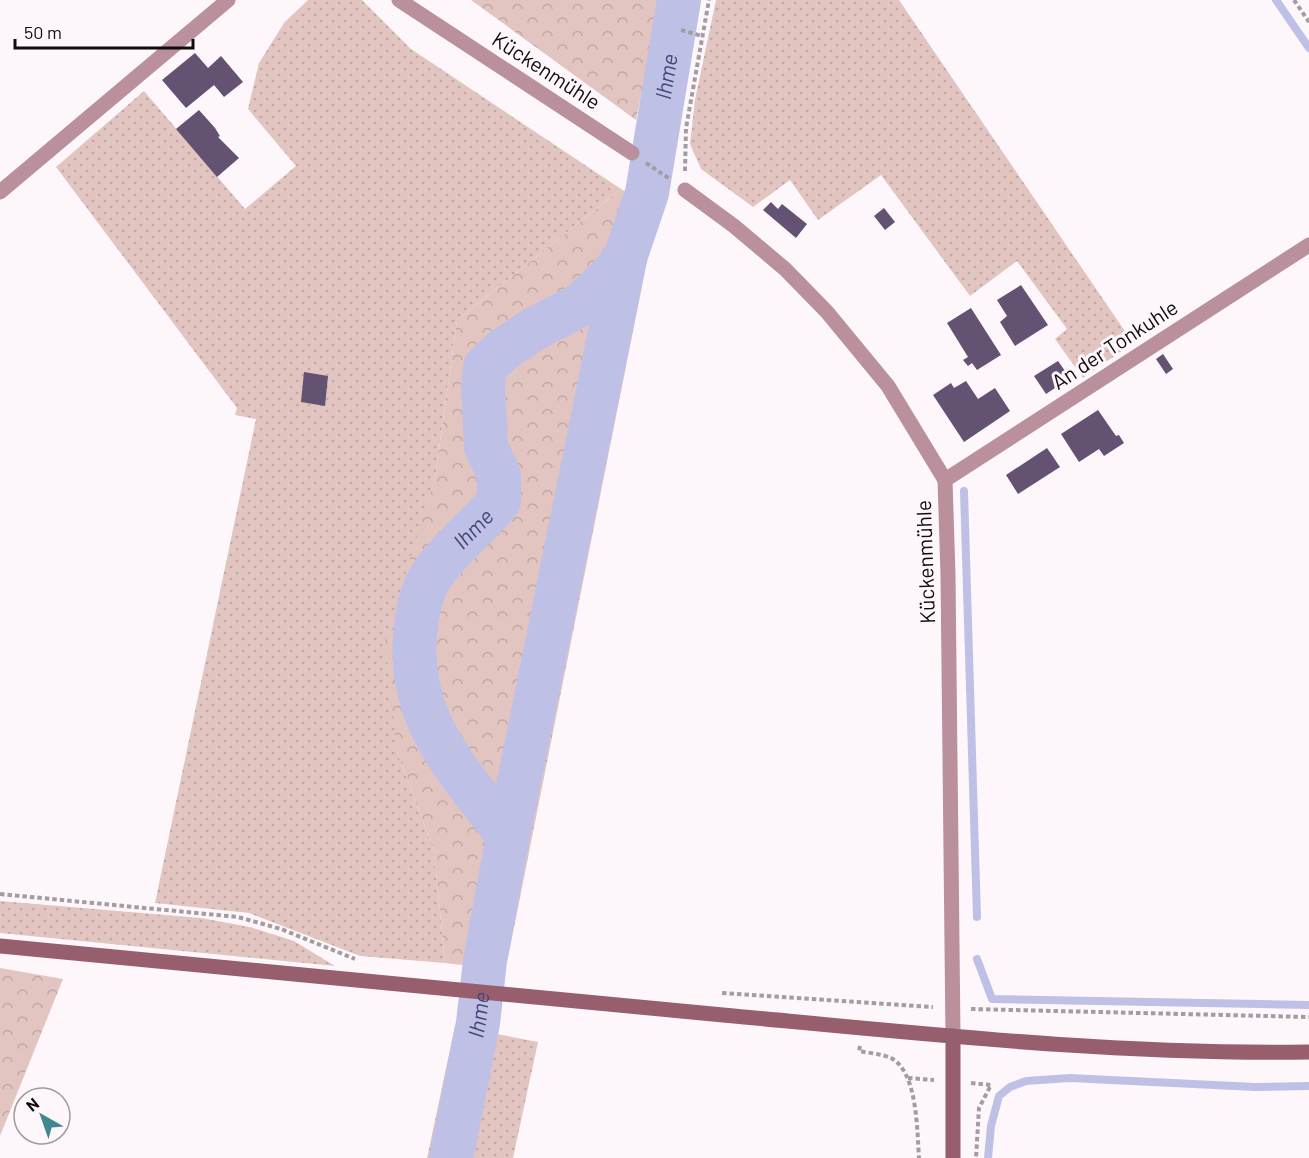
<svg xmlns="http://www.w3.org/2000/svg" width="1309" height="1158" font-family="Barlow,sans-serif">
<style>
.grass{fill:url(#grass-dots)}
.forest{fill:url(#forest-crowns)}
.lines{fill:none;stroke-linecap:round;stroke-linejoin:round}
.stream{stroke:#bfc0e6;stroke-width:8}
.river{stroke:#bfc0e6;stroke-width:44}
.building{fill:#635271}
.path{stroke:#a39da2;stroke-width:4;stroke-dasharray:4.5 3;stroke-linecap:butt}
.street{stroke:#b9909b;stroke-width:15}
.secondary{stroke:#975e6e;stroke-width:15}
.labels{text-anchor:middle;stroke-width:6;stroke-linejoin:round;paint-order:stroke}
.street-label{font-size:21px;fill:#100c0f;stroke:#fdf7fc}
.water-label{font-size:22px;font-style:italic;fill:#474577;stroke:#fdf7fc}
</style>
<defs>
<pattern id="grass-dots" width="8" height="8" patternUnits="userSpaceOnUse" patternTransform="scale(1.5)"><rect width="8" height="8" fill="#e2c5c1"/><path d="M2 2h.1M6 6h.1" fill="none" stroke="#c1a8a5" stroke-width="1.8" stroke-linecap="round"/></pattern>
<pattern id="forest-crowns" width="20" height="18" patternUnits="userSpaceOnUse" patternTransform="scale(1.5)"><rect width="20" height="18" fill="#e2c5c1"/><path d="M2 6a3 3 0 1 1 6 0M12 15a3 3 0 1 1 6 0" fill="none" stroke="#c1a8a5"/></pattern>
</defs>
<rect width="100%" height="100%" fill="#fdf7fc"/>
<!-- grass -->
<g class="grass">
<path d="M308 0H362L411 49 621 189 457 320 435 478 418 537 397 752 434 851 445 963 360 956 249 913 155 903 256 419 235 415 237 408 56 167 144 91 245 209 296 166 248 109 259 63 284 23Z"/>
<path d="M716 0H899L1133 343 1083 378 1055 339 1067 329 1017 261 970 296 881 175 818 220 790 180 753 207 701 169 690 144 695 100Z"/>
<path d="M0 901 201 918 250 927 294 941 335 966 0 933Z"/>
<path d="M455 1026 538 1042 513 1158H427Z"/>
</g>
<!-- forest -->
<g class="forest">
<path d="M471 0H661L636 120Z"/>
<path d="M621 189 657 211 510 948 504 970 445 963 434 851 397 752 385 640 435 478 457 320Z"/>
<path d="M0 968 63 979 0 1136Z"/>
</g>
<g class="lines">
<!-- stream -->
<g class="stream">
<path d="M1276 0 1309 48"/>
<path d="M964 491 977 917"/>
<path d="M977 959 992 999 1309 1005"/>
<path d="M988 1158 991 1126 999 1096 1010 1087 1026 1081 1070 1078 1255 1087 1309 1086"/>
</g>
<!-- river -->
<g class="river">
<path d="M508 836 625 258"/>
<path id="s1" d="M451 1158 478 1023 485 961 508 836C459 770 409 724 415 636 417 615 420 592 432 575 451 547 478 527 499 501V475L486 447 483 386 485 367 504 349 534 329 580 305 609 278 625 258 647 193 679 0"/>
</g>
</g>
<!-- building -->
<g class="building">
<path d="M195 53 208 68 221 56 243 82 224 97 214 85 186 108 162 80Z"/>
<path d="M199 110 215 128 220 136 218 137 239 158 217 177 176 129Z"/>
<path d="M771 202 778 209 782 204 807 224 796 238 763 210Z"/>
<path d="M884 208 895 222 885 230 874 216Z"/>
<path d="M1021 285 1048 325 1015 346 1000 322 1007 316 997 300Z"/>
<path d="M971 308 1001 355 977 370 972 363 968 366 963 360 968 357 947 323Z"/>
<path d="M1163 354 1173 369 1166 374 1156 359Z"/>
<path d="M1058 361 1070 378 1046 394 1034 376Z"/>
<path d="M304 372 328 376 325 406 301 402Z"/>
<path d="M966 381 978 399 995 388 1010 411 964 442 933 395 951 383 954 388Z"/>
<path d="M1098 410 1116 436 1119 435 1124 443 1104 456 1099 449 1079 462 1061 434Z"/>
<path d="M1047 448 1060 467 1018 494 1006 475Z"/>
</g>
<g class="lines">
<!-- path -->
<g class="path">
<path d="M1294 0 1309 22"/>
<path d="M681 30 702 36"/>
<path d="M646 163 670 179"/>
<path d="M685 171 686 128 709 0"/>
<path d="M0 894 238 917 281 929 355 959"/>
<path d="M722 993 933 1007"/>
<path d="M971 1009 1309 1017"/>
<path d="M860 1046 859 1051C869 1053 882 1054 891 1058 918 1072 917 1132 919 1158"/>
<path d="M908 1078 934 1080"/>
<path d="M971 1083 991 1085 979 1108 976 1158"/>
</g>
<!-- street -->
<g class="street">
<path d="M399 0 632 153"/>
<path d="M685 190 734 226 785 269 827 312 888 386 945 480 948 575 953 1036"/>
<path d="M0 192 228 0"/>
<path d="M945 480 1309 245"/>
</g>
<!-- secondary -->
<g class="secondary">
<path d="M0 946C241 969 482 992 723 1015 918 1033 1113 1055 1309 1052"/>
<path d="M953 1036V1158"/>
</g>
</g>
<g class="labels">
<!-- street labels -->
<g class="street-label">
<text transform="translate(546 71) rotate(33)" y="7">Kückenmühle</text>
<text transform="translate(1115 345) rotate(-33)" y="7">An der Tonkuhle</text>
<text transform="translate(926 562) rotate(-92)" y="7">Kückenmühle</text>
</g>
<!-- water labels -->
<g class="water-label">
<text dy="8" stroke="none"><textPath href="#s1" startOffset="1221">Ihme</textPath></text>
<text dy="8" stroke="none"><textPath href="#s1" startOffset="680">Ihme</textPath></text>
<text dy="8" stroke="none"><textPath href="#s1" startOffset="146">Ihme</textPath></text>
</g>
</g>
<!-- north arrow -->
<g transform="translate(42 1116) rotate(320)"><circle r="28" fill="#fdf7fc" stroke="#9e999d" stroke-width="1.5"/>
<path d="M0-4.5L10 22L0 15L-10 22Z" fill="#408790"/>
<text y="-9" font-size="16" font-weight="bold" text-anchor="middle" fill="#100c0f">N</text>
</g>
<!-- scale -->
<path d="M15 39v9h178v-9" fill="none" stroke="#100c0f" stroke-width="3"/>
<text x="24" y="39" font-size="18" fill="#100c0f" stroke="#fdf7fc" stroke-width="4.5" paint-order="stroke">50 m</text>
</svg>
